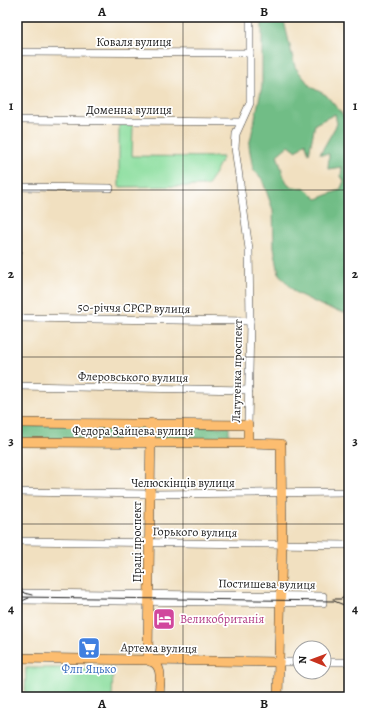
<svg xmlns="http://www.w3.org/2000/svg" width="366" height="714" font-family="Alegreya,serif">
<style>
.green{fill:#8cde9f;stroke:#547d5e}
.forest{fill:#71bd86;stroke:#466c51;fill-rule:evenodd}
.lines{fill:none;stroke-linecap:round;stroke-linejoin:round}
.minor-casing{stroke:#3c3935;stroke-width:8}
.major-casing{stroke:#3c3935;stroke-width:10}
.minor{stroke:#fff;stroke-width:7}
.major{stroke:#fcbd6f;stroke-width:9}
.tram{stroke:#1c1c1c;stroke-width:1}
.grid{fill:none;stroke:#1c1c1c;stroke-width:1;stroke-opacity:0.55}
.labels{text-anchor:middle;stroke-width:3.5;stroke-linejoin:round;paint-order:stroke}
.street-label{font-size:12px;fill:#1c1c1c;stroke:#fff}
.hotel-label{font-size:12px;fill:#b23c85;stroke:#fff;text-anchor:start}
.shop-label{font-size:12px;fill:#366cbe;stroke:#fff}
.neatline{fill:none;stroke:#1c1c1c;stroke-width:1.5}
.grid-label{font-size:13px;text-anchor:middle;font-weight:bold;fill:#1c1c1c}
</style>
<rect width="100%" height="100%" fill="#fff"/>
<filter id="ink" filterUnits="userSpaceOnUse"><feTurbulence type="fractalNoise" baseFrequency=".025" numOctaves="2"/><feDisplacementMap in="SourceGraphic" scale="8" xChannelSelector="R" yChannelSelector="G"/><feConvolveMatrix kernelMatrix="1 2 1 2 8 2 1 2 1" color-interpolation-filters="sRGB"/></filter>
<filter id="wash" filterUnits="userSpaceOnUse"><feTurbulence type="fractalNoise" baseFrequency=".012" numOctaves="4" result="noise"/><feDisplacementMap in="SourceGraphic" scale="16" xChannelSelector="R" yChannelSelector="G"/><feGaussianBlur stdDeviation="0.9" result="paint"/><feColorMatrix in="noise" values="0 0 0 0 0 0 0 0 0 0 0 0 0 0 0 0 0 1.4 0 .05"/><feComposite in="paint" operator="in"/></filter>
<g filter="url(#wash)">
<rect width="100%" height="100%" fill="#f1e0c0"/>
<!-- green -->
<g class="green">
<path d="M119 124 133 125 132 156 223 157 208 186 119 187Z"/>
<path d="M26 668H113L112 697H25Z"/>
</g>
<!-- forest -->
<g class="forest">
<path d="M262 17H283L295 67 311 87 326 95 343 115 349 128V311L345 313 325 307 296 293 279 274 274 247 273 210 262 179 253 169 249 146 262 86ZM335 114 337 124 320 154H329L328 169 342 167 341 176 344 181 340 190 317 199 306 189 289 186 284 177 277 155 289 145 297 151 305 142 309 154 315 124Z"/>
<path d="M21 425H147V440L21 439Z"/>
<path d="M154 426 229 427V440H154Z"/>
</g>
</g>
<g filter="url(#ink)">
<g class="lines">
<!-- minor casing -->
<g class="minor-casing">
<g id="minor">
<path d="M17 52 250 53"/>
<path d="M17 120 241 122"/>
<path d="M17 187 110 188"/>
<path d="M17 318 250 321"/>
<path d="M17 386 249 390"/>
<path d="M248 425 250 321 249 249 235 148 236 134 250 103V17"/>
<path d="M17 472V524"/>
<path d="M17 492 150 494 349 492"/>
<path d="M17 541 349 545"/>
<path d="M17 593 323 596V603L17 600"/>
<path d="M17 657 18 697"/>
<path d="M279 662H300"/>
<path d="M324 662H349"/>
</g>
</g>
<!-- major casing -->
<g class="major-casing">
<g id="major">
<path d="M17 423 248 425V443L281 444 282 544 278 697"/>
<path d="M17 442 248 443"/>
<path d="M17 658 279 662"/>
<path d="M150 661 148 654 151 423"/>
<path d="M150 661C165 664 159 686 159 697"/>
</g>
</g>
<!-- minor -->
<use href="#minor" class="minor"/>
<!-- major -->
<use href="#major" class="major"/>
<!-- tram -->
<g class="tram">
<path d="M17 252H22"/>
<path d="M17 532 18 586 24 593 32 595"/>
<path d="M17 597 334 601 349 607"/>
<path d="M333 599H341L349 594"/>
<path d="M17 607 22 601 29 598"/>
</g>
</g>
</g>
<!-- grid -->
<path class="grid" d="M183 17V697M17 190H349M17 357H349M17 524H349"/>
<!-- icons -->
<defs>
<g id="hotel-square" transform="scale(1.15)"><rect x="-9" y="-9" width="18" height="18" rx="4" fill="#d1479c" stroke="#fff"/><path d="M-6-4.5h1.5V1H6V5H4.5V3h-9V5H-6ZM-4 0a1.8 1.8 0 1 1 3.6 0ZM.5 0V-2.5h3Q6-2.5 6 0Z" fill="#fff"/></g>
<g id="supermarket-square" transform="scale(1.15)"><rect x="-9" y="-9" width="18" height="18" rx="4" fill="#3f7fe0" stroke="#fff"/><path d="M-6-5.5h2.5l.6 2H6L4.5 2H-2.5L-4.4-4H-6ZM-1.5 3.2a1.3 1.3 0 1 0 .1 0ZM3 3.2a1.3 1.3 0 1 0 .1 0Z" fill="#fff"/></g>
</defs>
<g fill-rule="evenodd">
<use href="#hotel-square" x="164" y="619"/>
<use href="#supermarket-square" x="89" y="648"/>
</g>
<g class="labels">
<!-- street labels -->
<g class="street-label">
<text x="134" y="46">Коваля вулиця</text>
<text x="129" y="114">Доменна вулиця</text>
<text transform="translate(134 308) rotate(1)" y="4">50-річчя СРСР вулиця</text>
<text transform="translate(237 371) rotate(-89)" y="4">Лагутенка проспект</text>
<text transform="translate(133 377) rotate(1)" y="4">Флеровського вулиця</text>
<text x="133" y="435">Федора Зайцева вулиця</text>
<text x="183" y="487">Челюскінців вулиця</text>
<text transform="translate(195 532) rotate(1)" y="4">Горького вулиця</text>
<text transform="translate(137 542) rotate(-90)" y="4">Праці проспект</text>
<text transform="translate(267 584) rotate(1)" y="4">Постишева вулиця</text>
<text transform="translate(159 648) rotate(1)" y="4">Артема вулиця</text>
</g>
<!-- hotel labels -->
<g class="hotel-label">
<text x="180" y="623">Великобританія</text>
</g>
<!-- shop labels -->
<g class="shop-label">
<text x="89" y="673">Флп Яцько</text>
</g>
</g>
<!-- margin -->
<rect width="366" height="714" fill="none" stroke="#fff" stroke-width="44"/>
<!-- north arrow -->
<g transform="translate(312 660) rotate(271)"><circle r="19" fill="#ffffff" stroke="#a4a4a4"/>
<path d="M0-3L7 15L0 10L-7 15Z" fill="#c8321e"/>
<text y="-6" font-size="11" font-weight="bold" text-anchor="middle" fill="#1c1c1c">N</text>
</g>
<rect x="22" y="22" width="322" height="670" class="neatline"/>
<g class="grid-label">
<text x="102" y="16">A</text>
<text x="264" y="16">B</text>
<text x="11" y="110">1</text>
<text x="355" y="110">1</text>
<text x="11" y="278">2</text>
<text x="355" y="278">2</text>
<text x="11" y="445">3</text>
<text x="355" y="445">3</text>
<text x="11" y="613">4</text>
<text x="355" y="613">4</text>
<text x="102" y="708">A</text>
<text x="264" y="708">B</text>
</g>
</svg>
